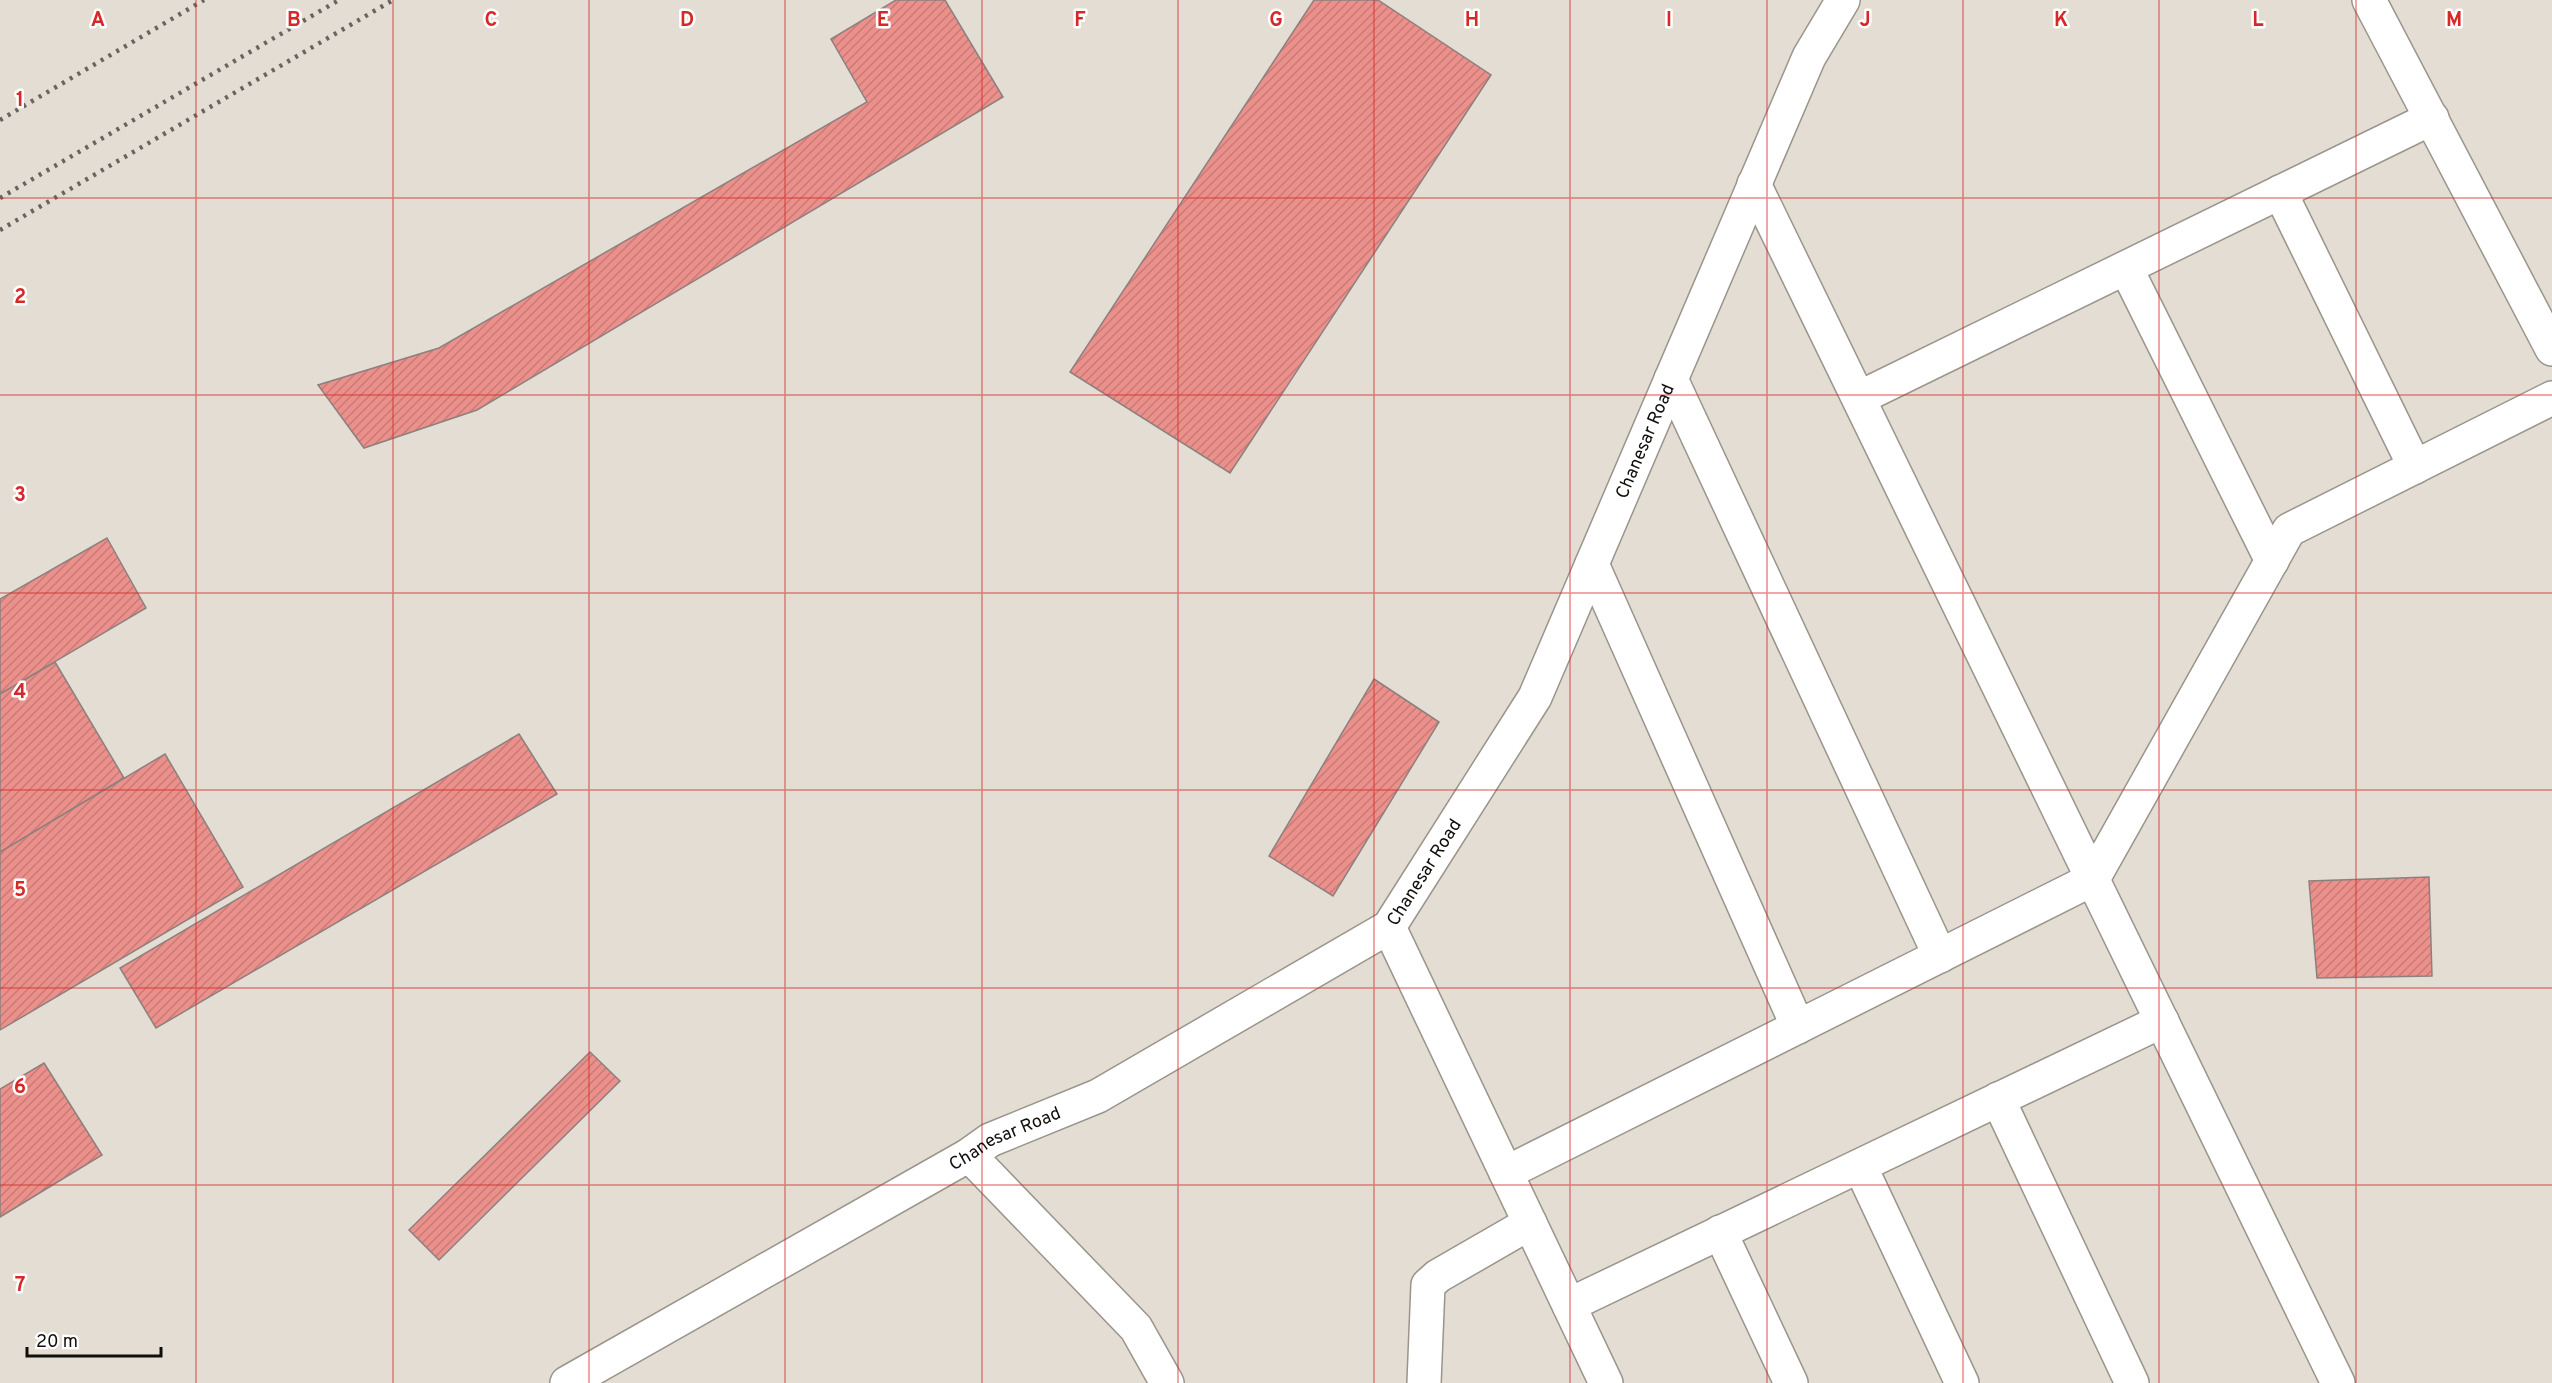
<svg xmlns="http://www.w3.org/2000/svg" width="2552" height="1383" font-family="Overpass,sans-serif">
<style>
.building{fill:url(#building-hatch);stroke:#8c807f;stroke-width:1.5}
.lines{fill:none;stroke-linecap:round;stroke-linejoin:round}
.minor-casing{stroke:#9a948b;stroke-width:36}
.tertiary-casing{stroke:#9a948b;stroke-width:36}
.minor{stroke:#fff;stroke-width:33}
.tertiary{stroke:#fff;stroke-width:33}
.rail{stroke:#68645f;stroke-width:4.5;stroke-dasharray:3 6;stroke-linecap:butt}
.grid{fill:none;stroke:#d62828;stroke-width:1.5;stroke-opacity:0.55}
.labels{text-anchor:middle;stroke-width:5;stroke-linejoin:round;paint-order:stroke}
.street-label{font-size:18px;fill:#100e0b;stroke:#fff}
.grid-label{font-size:20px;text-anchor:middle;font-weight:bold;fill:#d62828;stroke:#fff;stroke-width:5;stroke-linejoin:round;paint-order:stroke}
</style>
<defs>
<pattern id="building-hatch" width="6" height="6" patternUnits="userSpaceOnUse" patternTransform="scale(1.5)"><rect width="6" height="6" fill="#eb908b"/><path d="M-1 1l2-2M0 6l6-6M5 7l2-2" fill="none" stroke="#c87b77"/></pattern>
</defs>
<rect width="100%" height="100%" fill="#e3ddd4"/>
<!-- building -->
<g class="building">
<path d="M896 0H945L1003 97 477 410 364 448 318 385 439 348 867 102 831 39Z"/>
<path d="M1314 0H1378L1491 75 1230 473 1070 372Z"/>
<path d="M107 538 146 608 0 694V599Z"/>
<path d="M55 662 124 778 0 852V694Z"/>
<path d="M1374 679 1439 722 1333 896 1269 856Z"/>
<path d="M519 734 557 794 156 1028 120 968Z"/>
<path d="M165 754 243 887 0 1030V852Z"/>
<path d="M2429 877 2432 976 2317 978 2309 881Z"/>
<path d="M590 1052 620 1081 439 1260 409 1230Z"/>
<path d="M44 1063 102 1155 0 1217V1089Z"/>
</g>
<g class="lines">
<!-- minor casing -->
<g class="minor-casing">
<g id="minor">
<path d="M2369 0 2552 349"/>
<path d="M1754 184 2338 1383"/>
<path d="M2280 192 2415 467"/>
<path d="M2126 268 2272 561"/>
<path d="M1671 379 1940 956"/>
<path d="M1859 398 2432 118"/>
<path d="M1592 564 1798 1027"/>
<path d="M1389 927 1606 1383"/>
<path d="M1998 1099 2132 1383"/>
<path d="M969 1155 1136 1328 1167 1383"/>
<path d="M1860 1166 1962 1383"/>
<path d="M1506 1173 2093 879 2289 530 2552 398"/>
<path d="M1720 1232 1791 1383"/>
<path d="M1569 1305 2162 1021"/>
<path d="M1424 1383 1428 1285 1438 1276 1530 1223"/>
</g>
</g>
<!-- tertiary casing -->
<g class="tertiary-casing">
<g id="tertiary">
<path id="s1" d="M567 1383 969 1155 990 1140 1098 1096 1389 927 1535 697 1809 57 1843 0"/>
</g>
</g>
<!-- minor -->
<use href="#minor" class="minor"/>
<!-- tertiary -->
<use href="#tertiary" class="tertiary"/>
<!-- rail -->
<g class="rail">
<path d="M0 120 204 0"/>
<path d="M0 198 339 0"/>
<path d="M0 230 393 0"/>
</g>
</g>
<!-- grid -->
<path class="grid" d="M196 0V1383M393 0V1383M589 0V1383M785 0V1383M982 0V1383M1178 0V1383M1374 0V1383M1570 0V1383M1767 0V1383M1963 0V1383M2159 0V1383M2356 0V1383M0 198H2552M0 395H2552M0 593H2552M0 790H2552M0 988H2552M0 1185H2552"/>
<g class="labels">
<!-- street labels -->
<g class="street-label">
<text dy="6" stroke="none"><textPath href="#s1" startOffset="1492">Chanesar Road</textPath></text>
<text dy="6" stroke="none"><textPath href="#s1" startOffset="1006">Chanesar Road</textPath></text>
<text dy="6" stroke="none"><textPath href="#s1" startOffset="502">Chanesar Road</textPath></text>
</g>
</g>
<g class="grid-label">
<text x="98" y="26">A</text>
<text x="294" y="26">B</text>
<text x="491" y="26">C</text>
<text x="687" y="26">D</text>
<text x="883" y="26">E</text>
<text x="1080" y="26">F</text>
<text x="1276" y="26">G</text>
<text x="1472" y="26">H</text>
<text x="1669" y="26">I</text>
<text x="1865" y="26">J</text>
<text x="2061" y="26">K</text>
<text x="2258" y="26">L</text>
<text x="2454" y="26">M</text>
<text x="20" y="106">1</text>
<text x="20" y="303">2</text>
<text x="20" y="501">3</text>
<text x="20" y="698">4</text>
<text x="20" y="896">5</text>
<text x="20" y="1093">6</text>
<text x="20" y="1291">7</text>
</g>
<!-- scale -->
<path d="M27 1347v9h134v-9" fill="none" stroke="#100e0b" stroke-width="3"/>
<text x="36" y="1347" font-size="18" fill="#100e0b" stroke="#ffffff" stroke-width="4.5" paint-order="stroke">20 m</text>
</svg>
